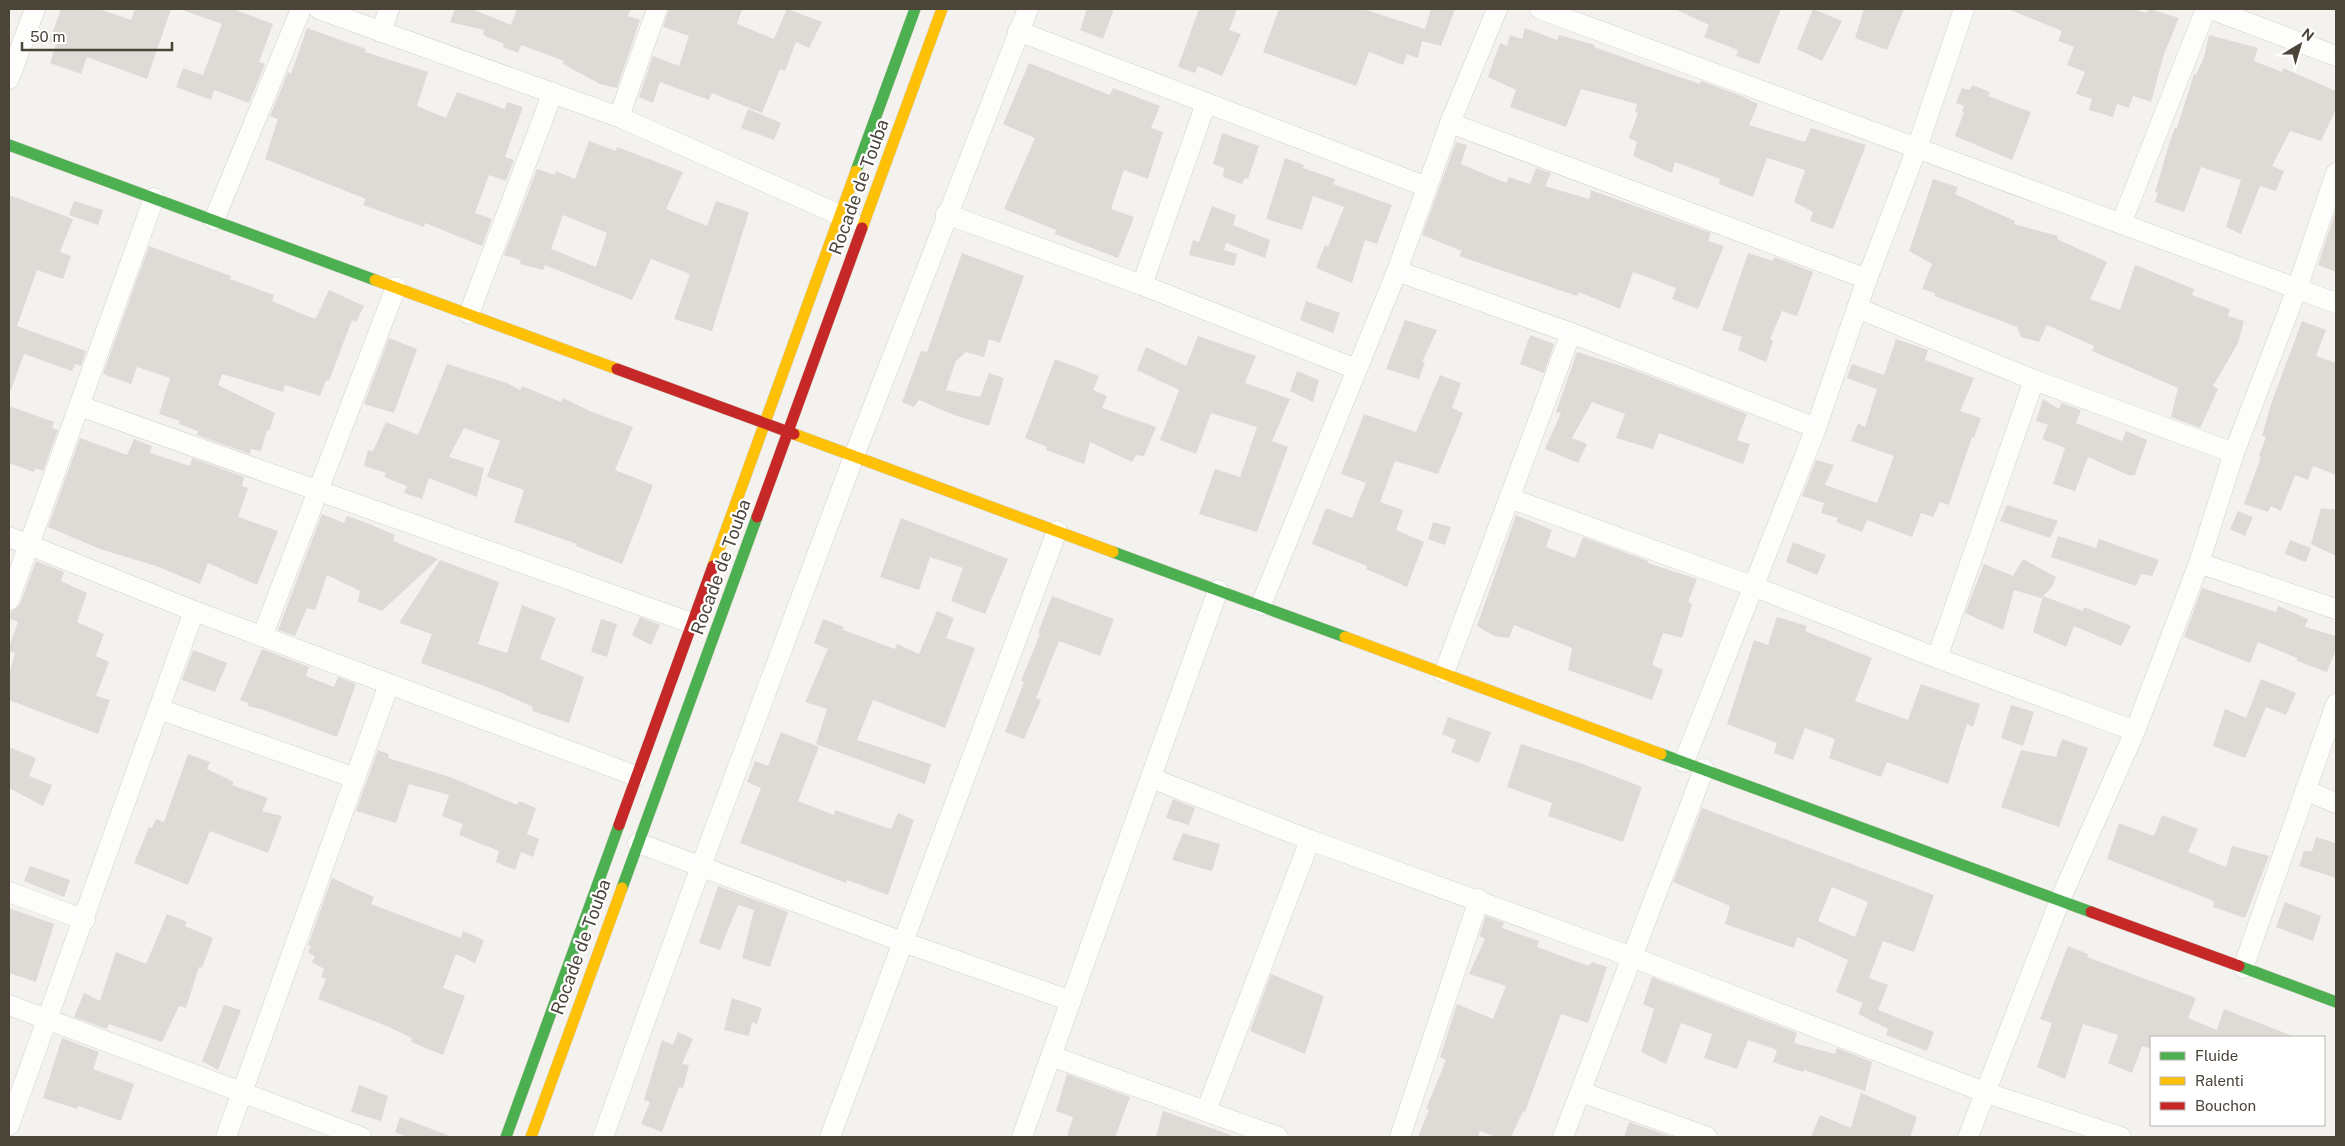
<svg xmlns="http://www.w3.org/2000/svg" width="2345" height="1146" font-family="'Public Sans',sans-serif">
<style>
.building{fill:#dedbd6;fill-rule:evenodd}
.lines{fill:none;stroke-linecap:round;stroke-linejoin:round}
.street-casing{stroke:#d2d0cb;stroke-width:21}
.fast-casing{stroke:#d3cfc5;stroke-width:12}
.slow-casing{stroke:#d3cfc5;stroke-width:12}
.jam-casing{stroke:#d3cfc5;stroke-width:12}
.street{stroke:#fdfdfc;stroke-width:20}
.fast{stroke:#4caf50;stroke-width:11}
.slow{stroke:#ffc107;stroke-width:11}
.jam{stroke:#c62828;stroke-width:11}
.labels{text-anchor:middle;stroke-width:4.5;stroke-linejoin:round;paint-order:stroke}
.street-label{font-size:18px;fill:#4b4439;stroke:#fff}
</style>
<rect width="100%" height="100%" fill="#f4f2ee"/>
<!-- building -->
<g class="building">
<path d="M61 9H99L131 20 135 9H171L147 79 87 57 81 74 50 63 56 44 49 42Z"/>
<path d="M186 9H233L273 24 259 62 265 64 249 103 214 90 211 100 176 87 183 68 203 75 222 24 185 11Z"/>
<path d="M455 9H472L511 25 517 9H631L628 16 640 20 617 88 600 84 563 64 564 61 521 45 518 53 503 47 504 44 483 35 484 30 450 22Z"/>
<path d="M669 9H742L737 24 774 39 787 9 822 22 809 48 796 42 785 71 780 69 762 113 712 93 709 100 660 82 653 103 639 97 653 56 679 66 689 36 663 27Z"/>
<path d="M1087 9H1114L1103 39 1080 30Z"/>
<path d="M1199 9H1237L1229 30 1241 34 1222 76 1198 66 1195 73 1178 67Z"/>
<path d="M1279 9H1363L1425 29 1431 9H1455L1441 46 1422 41 1418 58 1407 54 1403 65 1369 52 1356 86 1263 52Z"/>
<path d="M1675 9H1781L1759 64 1736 56 1738 50 1704 37 1709 25Z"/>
<path d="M1813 9 1842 21 1822 61 1797 49Z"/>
<path d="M1864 9H1904L1887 50 1855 38Z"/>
<path d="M2008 9H2133L2146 13 2150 9 2179 18 2164 54 2151 102 2133 96 2129 108 2117 104 2113 117 2089 110 2092 99 2076 94 2085 72 2067 65 2074 47 2058 41 2062 31Z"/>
<path d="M307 28 366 49 365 52 428 72 417 106 446 118 457 92 505 109 507 102 523 107 505 157 514 160 506 181 489 175 475 213 492 219 482 246 425 223 424 227 363 205 366 199 265 159 278 119 270 116 288 72 291 74Z"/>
<path d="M1525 28 1557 40 1559 35 1595 45 1594 47 1650 67 1700 84 1701 81 1744 97 1758 104 1749 125 1805 142 1811 128 1866 145 1833 229 1810 221 1813 212 1794 202 1805 170 1767 158 1753 197 1719 184 1720 179 1675 162 1672 173 1633 156 1637 142 1629 138 1638 113 1635 112 1637 104 1581 89 1566 127 1510 107 1516 90 1488 77 1500 43 1507 46 1510 35 1522 39Z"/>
<path d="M2209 35 2258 48 2254 61 2282 72 2283 68 2336 91V109L2321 141 2290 131 2272 166 2284 171 2276 191 2260 186 2241 234 2226 227 2241 180 2201 167 2184 212 2155 202 2158 193 2155 192 2170 141 2175 128H2177L2194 74 2196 75 2204 57Z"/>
<path d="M1029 63 1110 95 1113 88 1160 106 1151 128 1163 132 1148 179 1124 170 1111 209 1134 217 1118 258 1055 234 1056 230 1004 209 1035 138 1003 124Z"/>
<path d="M1972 85 1990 92 1988 96 2031 112 2012 160 1955 136 1964 112H1962L1964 106 1956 103 1962 88 1970 90Z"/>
<path d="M748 109 781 123 774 140 741 128Z"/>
<path d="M1222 133 1259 146 1248 179 1245 178 1242 184 1223 177 1224 168 1213 164Z"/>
<path d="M589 141 616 151 617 147 683 172 666 209 707 226 716 201 749 212 712 331 674 319 690 274 651 259 632 300 545 265 543 270 520 264 521 260 504 255 537 169 555 175 556 171 575 179ZM563 215 607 233 596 267 551 249Z"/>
<path d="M1456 142 1467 145 1461 164 1506 183 1509 177 1530 184 1536 168 1551 173 1545 186 1589 199 1591 190 1711 233 1708 241 1724 246 1698 309 1672 299 1676 288 1633 272 1620 309 1579 292 1577 296 1459 256 1462 251 1422 235Z"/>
<path d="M1285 158 1304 165 1303 168 1335 179 1333 184 1392 205 1377 244 1365 240 1352 283 1316 268 1325 245 1328 247 1344 207 1313 196 1302 230 1266 219Z"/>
<path d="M1933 179 1958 187 1955 194 2015 221 2014 224 2058 236 2057 239 2107 262 2090 299 2120 310 2135 265 2194 289 2192 295 2230 309 2228 316 2244 321 2238 343 2213 386 2218 389 2200 428 2171 417 2178 388 2092 351 2094 346 2047 325 2039 342 2021 337 2017 327 1934 296 1935 293 1922 289 1932 264 1909 251Z"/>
<path d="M9 195 73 219 60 252 71 256 63 279 37 270 17 326 86 351 81 366 75 364 72 371 24 354 11 390 9 389Z"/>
<path d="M74 201 103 210 98 225 69 215Z"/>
<path d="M1212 206 1236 215 1233 225 1270 240 1265 258 1226 243 1224 250 1237 254 1234 266 1189 255 1193 240 1199 242Z"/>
<path d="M2336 210V272L2318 265Z"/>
<path d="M149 246 231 276 230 279 274 295 272 301 312 318H316L329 290 364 306 356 322 352 320 329 381 326 380 320 396 285 385 283 392 222 374 218 385 275 413 269 431 267 430 261 451 251 449 250 454 197 435 198 431 179 424 180 421 159 414 170 378 137 367 131 384 103 374Z"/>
<path d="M962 253 1024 276 1000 343 989 339 984 357 966 352 956 361 946 390 980 397 989 373 1004 378 989 426 954 415 919 400 914 407 902 402 921 351 927 352Z"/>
<path d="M1748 253 1773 261 1774 257 1813 272 1797 316 1782 311 1770 339 1773 341 1766 362 1738 350 1742 337 1722 330Z"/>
<path d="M1306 301 1340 313 1333 333 1300 320Z"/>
<path d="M1405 320 1437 330 1422 362H1425L1419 379 1386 369Z"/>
<path d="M2302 321 2326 330 2316 356 2336 363V475L2313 466 2308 480 2295 475 2281 511 2271 506 2268 512 2244 504 2261 457 2259 456 2266 437 2262 436 2271 404Z"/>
<path d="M1530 335 1554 344 1544 373 1520 364Z"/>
<path d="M1198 336 1256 356 1245 383 1290 399 1272 441 1288 447 1257 532 1199 514 1215 469 1240 477 1257 427 1211 413 1196 454 1160 440 1179 390 1137 370 1146 347 1186 366Z"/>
<path d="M389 338 417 349 394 413 364 404Z"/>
<path d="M1896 339 1928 350 1925 360 1974 378 1960 411 1981 418 1974 438 1972 437 1949 505 1940 502 1933 517 1921 513 1912 537 1867 520 1862 532 1836 522 1838 518 1821 513 1824 503 1802 496 1816 460 1834 465 1825 485 1877 503 1894 456 1851 441 1858 423 1865 427 1877 389 1847 378 1852 364 1884 375Z"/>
<path d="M1577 352 1631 369 1747 414 1737 440 1750 444 1743 464 1659 433 1653 449 1616 438 1625 414 1592 402 1572 438 1587 444 1578 463 1545 449 1561 413 1556 412Z"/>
<path d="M1055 359 1099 376 1093 390 1107 396 1102 408 1156 427 1144 456 1136 455 1132 462 1090 442 1084 464 1046 450 1047 447 1025 438Z"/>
<path d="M447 364 507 383 520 390 522 386 561 402 563 398 592 412 633 427 615 470 653 485 622 564 576 546 577 544 514 522 524 490 487 477 500 441 464 428 449 457 484 468 477 497 429 478 422 499 404 493 407 486 384 477 386 473 364 466 368 450 373 451 386 422 418 435Z"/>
<path d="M1297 371 1319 380 1313 402 1290 391Z"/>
<path d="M1440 375 1461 383 1452 408 1463 413 1438 474 1395 461 1380 502 1403 510 1396 530 1424 542 1407 587 1366 569 1367 566 1312 544 1326 508 1352 518 1366 483 1341 474 1364 414 1416 432Z"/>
<path d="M2043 399 2059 409 2061 403 2081 410 2076 423 2122 441 2126 431 2147 440 2135 475H2128L2088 457 2075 491 2053 484 2065 448 2042 439 2048 425 2036 421Z"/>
<path d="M9 406 54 422 52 428 58 430 43 471 36 468 34 472 9 463Z"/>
<path d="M80 438 127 455 134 439 152 446 150 453 190 466 192 458 244 477 242 486 248 488 238 517 278 531 257 585 208 563 200 584 156 566 100 549 48 527Z"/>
<path d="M2007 505 2058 521 2050 538 2000 521Z"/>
<path d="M2321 508 2336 510V556L2311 544Z"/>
<path d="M2238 511 2253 517 2245 536 2230 529Z"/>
<path d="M322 514 344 523 347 516 369 524 395 535 393 541 438 559 382 611 358 602 360 591 327 575 315 610 307 608 295 636 278 630Z"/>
<path d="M1516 515 1552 530 1546 547 1575 558 1583 537 1648 561V563L1697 579 1688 602 1692 604 1682 638 1663 633 1652 665 1663 670 1652 700 1568 670 1572 648 1514 625 1509 638 1494 636 1477 626Z"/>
<path d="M901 518 1008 559 985 614 951 601 963 568 930 557 919 590 880 577Z"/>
<path d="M1433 522 1451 527 1445 545 1428 539Z"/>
<path d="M2058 536 2096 548 2099 539 2159 560 2152 576 2141 574 2136 586 2051 557Z"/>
<path d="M2290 540 2311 548 2306 562 2285 554Z"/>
<path d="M1793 542 1826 555 1817 575 1786 562Z"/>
<path d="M2023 559 2056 577 2052 587 2041 598 2014 590 2003 630 1965 613 1984 564 2013 576Z"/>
<path d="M440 560 499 582 478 644 507 653 522 605 556 618 540 659 584 677 569 723 532 711 533 707 495 690 421 663 432 634 399 623Z"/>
<path d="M36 561 64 572 61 581 87 593 77 622 104 634 96 656 109 662 96 696 110 700 98 734 9 700V675L15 653 9 651V647L18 622 9 618 11 612 20 604Z"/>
<path d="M2202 588 2276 612 2278 606 2308 619 2305 627 2336 636V649L2327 672 2297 661V658L2258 642 2250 663 2184 637Z"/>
<path d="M1052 596 1114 619 1100 656 1059 641 1036 698 1041 700 1024 739 1005 732 1024 682 1021 681 1040 634 1038 633Z"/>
<path d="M2043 596 2083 611 2084 607 2131 626 2121 646 2074 626 2066 647 2033 632Z"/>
<path d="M937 611 954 618 946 638 975 648 945 728 873 700 857 740 931 764 925 784 816 744 827 709 805 702 828 649 814 643 823 619 844 627 843 630 895 649 897 644 919 654Z"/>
<path d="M640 617 660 625 651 645 632 635Z"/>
<path d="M1777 617 1807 626 1805 631 1872 658 1855 701 1908 720 1921 684 1980 704 1973 727 1967 724 1948 784 1887 762 1881 777 1829 758 1835 739 1805 728 1793 760 1774 753 1777 743 1727 724 1754 640 1768 645Z"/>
<path d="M601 619 617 624 607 657 591 652Z"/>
<path d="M262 649 309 667 306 676 334 687 338 677 356 684 337 737 261 709 248 706 249 703 240 700Z"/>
<path d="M193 650 227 663 215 692 182 680Z"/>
<path d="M2261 679 2296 693 2286 715 2266 707 2245 758 2213 746 2225 709 2246 718Z"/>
<path d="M2011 705 2034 712 2023 746 2001 738Z"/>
<path d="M1448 717 1491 732 1479 763 1451 752 1456 740 1442 734Z"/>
<path d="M781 732 819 747 798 801 834 815 835 810 891 829 898 813 914 820 888 895 847 880 846 883 740 843 761 788 747 782 755 761 768 766Z"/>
<path d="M2062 739 2088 748 2059 827 2001 807 2021 750 2056 757Z"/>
<path d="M1521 744 1583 764 1642 787 1623 842 1548 816 1552 803 1507 787Z"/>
<path d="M9 747 36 758 29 776 52 785 43 806 9 788Z"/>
<path d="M378 750 389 754 388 758 450 777 517 805 519 801 536 808 527 834 539 839 533 857 521 852 515 870 496 862 499 851 459 835 463 824 442 816 449 795 409 784 396 823 356 811Z"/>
<path d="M188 754 210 762 207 769 234 782 232 785 268 798 262 811 282 816 268 853 210 831 188 885 134 863 149 827 152 828 156 819 164 822Z"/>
<path d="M1173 799 1195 808 1189 825 1166 818Z"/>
<path d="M1702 808 1934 895 1914 952 1883 941 1869 978 1888 985 1878 1010 1934 1032 1927 1051 1886 1035 1888 1029 1858 1014 1863 1003 1836 992 1848 960 1797 937 1794 948 1725 924 1730 906 1673 882ZM1832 887 1868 902 1855 937 1818 921Z"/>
<path d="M2162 815 2198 829 2188 852 2226 867 2232 846 2269 856 2245 918 2213 907 2214 901 2107 859 2119 823 2154 836Z"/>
<path d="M1183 833 1220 844 1212 871 1172 860Z"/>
<path d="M2316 837 2336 843V878L2299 866 2304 851H2312Z"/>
<path d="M30 866 70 880 64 897 24 881Z"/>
<path d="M332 878 374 897 371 904 461 938 463 931 484 940 475 963 456 954 443 988 465 996 443 1055 411 1042 412 1038 389 1027 318 999 326 979 321 977 324 969 312 962 315 956 308 953 311 946 308 945Z"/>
<path d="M718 886 788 912 770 967 742 958 754 910 738 905 720 950 699 943Z"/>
<path d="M2285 902 2321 916 2313 941 2276 927Z"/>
<path d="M9 908 54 924 36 982 9 973Z"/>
<path d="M167 914 187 922 185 926 213 938 202 968 199 967 186 1008 179 1006 162 1042 109 1024 107 1029 74 1017 84 993 100 1001 116 952 146 964Z"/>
<path d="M1486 916 1504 923 1502 928 1539 941 1537 947 1589 966 1592 962 1607 967 1588 1023 1561 1014 1525 1112 1523 1111 1511 1137H1496L1480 1131 1478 1137H1418L1429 1110 1426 1109 1446 1060 1440 1057 1457 1004 1493 1019 1506 986 1469 974 1485 939 1479 936Z"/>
<path d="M2068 946 2088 954 2087 957 2196 998 2188 1018 2217 1030 2224 1009 2295 1037H2151V1049L2142 1046 2132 1073 2108 1063 2118 1035 2083 1024 2065 1079 2037 1067 2052 1023 2040 1019Z"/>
<path d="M1271 974 1324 996 1305 1054 1250 1031Z"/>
<path d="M1652 977 1797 1033 1794 1043 1835 1054 1837 1048 1872 1062 1865 1091 1804 1070 1803 1072 1773 1062 1777 1050 1748 1040 1737 1069 1704 1058 1712 1034 1681 1023 1666 1064 1641 1052 1654 1009 1643 1004Z"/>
<path d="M732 998 762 1008 757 1024 752 1022 749 1036 724 1030Z"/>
<path d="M224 1005 241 1010 218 1070 202 1061Z"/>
<path d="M678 1032 693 1039 682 1064 689 1065 683 1088 679 1087 662 1132 641 1124 650 1102 644 1100 662 1040 673 1045Z"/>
<path d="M62 1038 99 1052 93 1069 134 1084 121 1121 78 1106 77 1109 43 1098Z"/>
<path d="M1067 1074 1130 1097 1115 1137H1067L1073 1117 1056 1111Z"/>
<path d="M359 1085 388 1096 381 1121 351 1112Z"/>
<path d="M1861 1093 1917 1117 1910 1137H1811L1820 1115 1851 1128Z"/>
<path d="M1163 1111 1231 1135V1137H1156Z"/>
<path d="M400 1117 450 1136 449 1137H407L395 1132Z"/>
<path d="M1629 1122 1672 1137H1624Z"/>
</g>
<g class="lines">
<!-- street casing -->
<g class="street-casing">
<g id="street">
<path d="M319 9 619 117 851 220"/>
<path d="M1540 9 2336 303"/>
<path d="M2211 9 2336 56"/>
<path d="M1018 31 1427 187"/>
<path d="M381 32 389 9"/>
<path d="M9 79 35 9"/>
<path d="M619 117 657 9"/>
<path d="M1450 123 1867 279"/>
<path d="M946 214 1142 285 1356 369"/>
<path d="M214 220 301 9"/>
<path d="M2121 224 2206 9"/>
<path d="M1397 271 1571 333 1816 428"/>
<path d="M1142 285 1206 103"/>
<path d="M1857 308 2034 380 2234 453"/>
<path d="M469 314 553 92"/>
<path d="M80 406 694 624"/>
<path d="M1509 498 1755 587 1937 658 2135 731"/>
<path d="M9 537 194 611 636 776"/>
<path d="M2199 563 2336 609"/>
<path d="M9 600 154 198"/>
<path d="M1261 605 1397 271 1450 123 1497 9"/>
<path d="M262 637 396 287"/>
<path d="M1937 658 2034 380"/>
<path d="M1444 673 1571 333"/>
<path d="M159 709 355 778"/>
<path d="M1684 762 1816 428 1867 279 1917 148 1964 9"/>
<path d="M1151 778 1310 840 1632 957 1987 1093 2121 1137"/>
<path d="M2305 790 2336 803"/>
<path d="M638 843 903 942 1071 1001"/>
<path d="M9 892 85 920"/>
<path d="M2243 968 2336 704"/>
<path d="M9 1005 361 1137"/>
<path d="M1051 1056 1278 1137"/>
<path d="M1581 1092 1707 1137"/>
<path d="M1206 1111 1310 840"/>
<path d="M9 1125 194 611"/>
<path d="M226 1137 389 684"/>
<path d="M603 1137 701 866 854 456 1028 9"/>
<path d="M830 1137 1057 531"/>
<path d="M1022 1137 1218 590"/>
<path d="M1400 1137 1479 899"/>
<path d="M1563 1137 1704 769"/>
<path d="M1968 1137 2060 900 2135 731 2199 563 2234 453 2297 289 2336 173"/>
</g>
</g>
<!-- fast casing -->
<g class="fast-casing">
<g id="fast">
<path d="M9 145 375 280"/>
<path d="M856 171 915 9"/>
<path d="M1113 552 1345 637"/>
<path d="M1661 754 2091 912"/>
<path d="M622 888 757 517"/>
<path d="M2239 966 2336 1002"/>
<path d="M506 1137 619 825"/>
</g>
</g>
<!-- slow casing -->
<g class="slow-casing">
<g id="slow">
<path d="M862 228 942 9"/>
<path d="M375 280 617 369"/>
<path d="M794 434 1113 552"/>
<path d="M713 566 856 171"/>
<path d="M1345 637 1661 754"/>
<path d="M531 1137 622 888"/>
</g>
</g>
<!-- jam casing -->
<g class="jam-casing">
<g id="jam">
<path d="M617 369 794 434"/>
<path d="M757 517 862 228"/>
<path d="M619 825 713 566"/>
<path d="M2091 912 2239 966"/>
</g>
</g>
<!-- street -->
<use href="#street" class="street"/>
<!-- fast -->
<use href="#fast" class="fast"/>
<!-- slow -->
<use href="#slow" class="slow"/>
<!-- jam -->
<use href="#jam" class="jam"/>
</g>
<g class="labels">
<!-- street labels -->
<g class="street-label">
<text transform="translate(859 187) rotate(-70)" y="6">Rocade de Touba</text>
<text transform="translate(721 567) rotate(-70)" y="6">Rocade de Touba</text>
<text transform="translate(581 947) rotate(-70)" y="6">Rocade de Touba</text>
</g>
</g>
<!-- border -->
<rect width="2345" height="1146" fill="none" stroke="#4b4439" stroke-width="20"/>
<!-- legend -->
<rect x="2150" y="1036" width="175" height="90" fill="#ffffff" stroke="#b7b4b0"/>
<rect x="2160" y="1052" width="25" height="8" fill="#4caf50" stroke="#b7b4b0"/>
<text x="2195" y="1061" font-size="15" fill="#4b4439">Fluide</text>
<rect x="2160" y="1077" width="25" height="8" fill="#ffc107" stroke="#b7b4b0"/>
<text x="2195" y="1086" font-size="15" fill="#4b4439">Ralenti</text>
<rect x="2160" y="1102" width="25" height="8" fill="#c62828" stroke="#b7b4b0"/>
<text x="2195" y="1111" font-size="15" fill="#4b4439">Bouchon</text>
<!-- north arrow -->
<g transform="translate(2300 45) rotate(38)" stroke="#ffffff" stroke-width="4" paint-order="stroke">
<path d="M0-4L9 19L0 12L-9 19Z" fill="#4b4439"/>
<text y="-8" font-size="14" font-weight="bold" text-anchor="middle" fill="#4b4439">N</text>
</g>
<!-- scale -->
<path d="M22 42v8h150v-8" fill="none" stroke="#4b4439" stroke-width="2.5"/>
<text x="30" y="42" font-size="15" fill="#4b4439" stroke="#ffffff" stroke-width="4" paint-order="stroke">50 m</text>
</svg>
